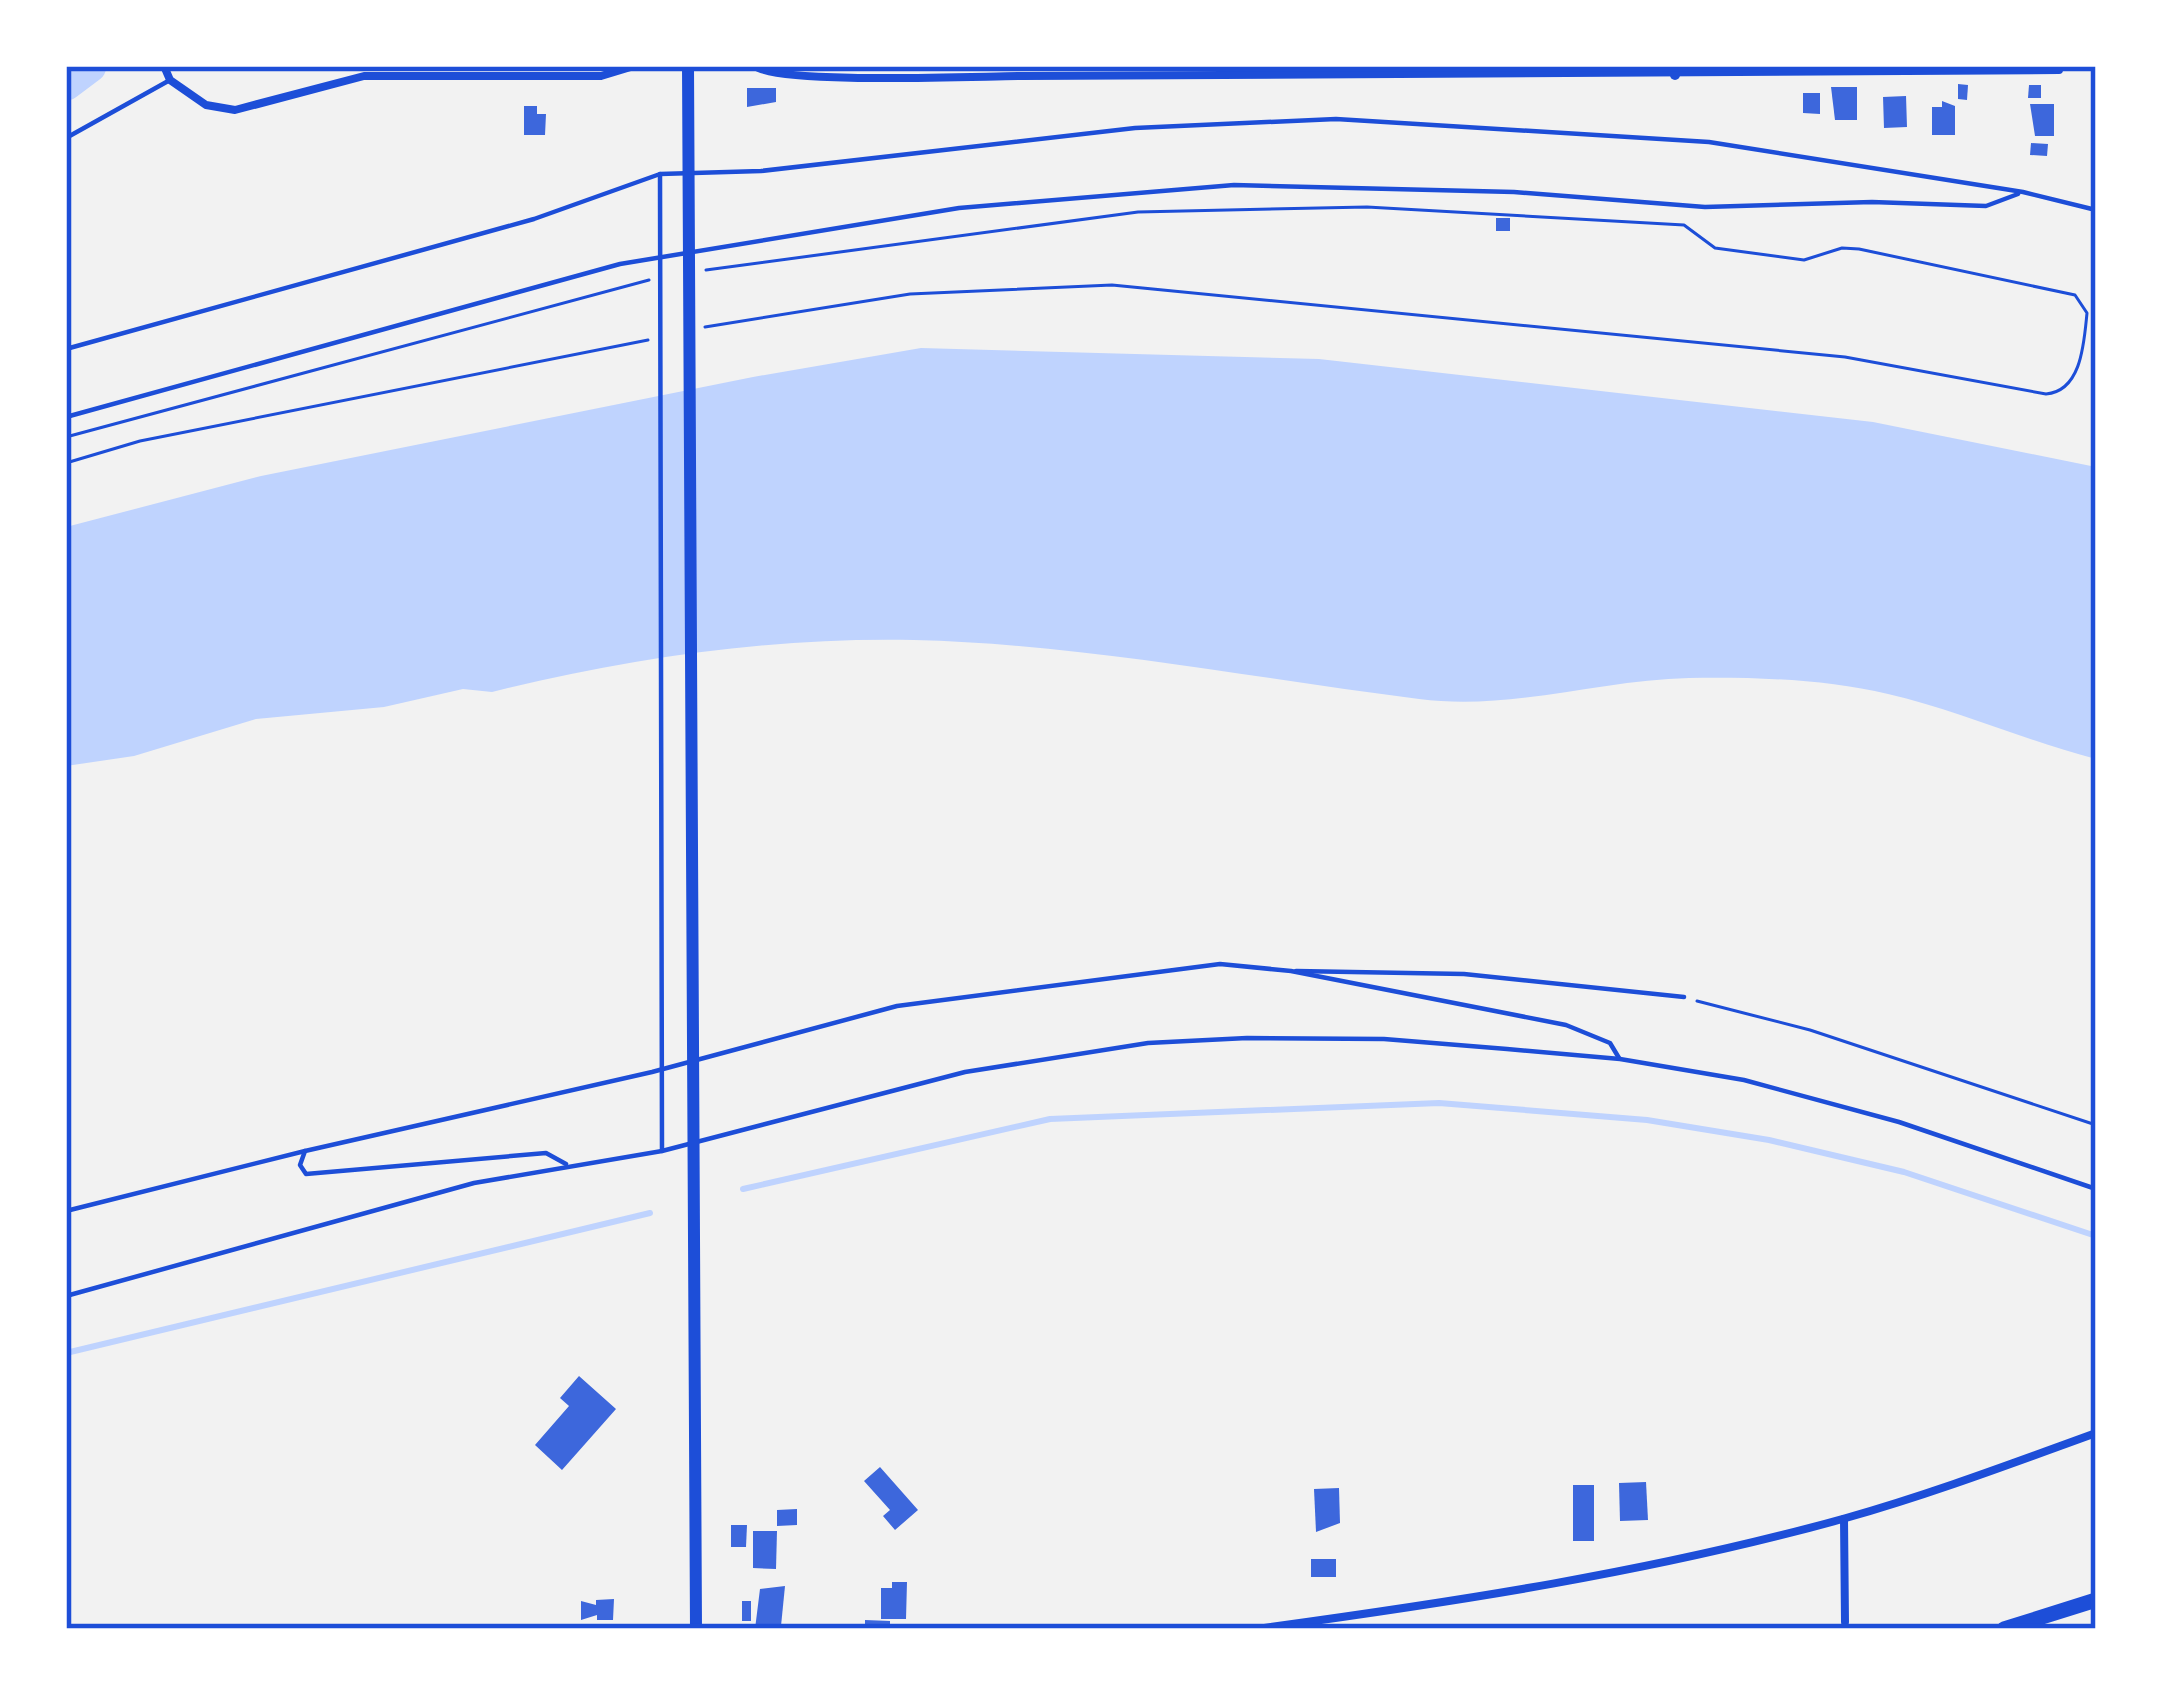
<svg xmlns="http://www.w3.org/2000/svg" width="2162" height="1695" font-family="Lato,sans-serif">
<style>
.water{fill:#bfd3fe}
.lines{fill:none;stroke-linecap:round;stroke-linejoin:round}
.stream{stroke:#bfd3fe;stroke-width:6}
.river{stroke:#bfd3fe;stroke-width:33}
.building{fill:#3d67dc}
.path{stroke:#1d4ed8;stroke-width:3}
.service{stroke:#1d4ed8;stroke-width:4.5}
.minor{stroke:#1d4ed8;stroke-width:8}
.tertiary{stroke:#1d4ed8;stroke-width:10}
.secondary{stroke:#1d4ed8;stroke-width:12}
.motorway{stroke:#1d4ed8;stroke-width:15}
.neatline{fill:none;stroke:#1d4ed8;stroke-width:4.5}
</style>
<rect width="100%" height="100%" fill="#f2f2f2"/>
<!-- water -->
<path class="water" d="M921 348 1319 359 1873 422 2096 467V759C2026 741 1958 710 1888 694 1825 679 1754 677 1689 678 1599 680 1510 711 1419 699 1252 678 1083 644 914 640 773 637 629 658 492 692L463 689 384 707 256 719 134 756 66 766V527L261 476 753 377Z"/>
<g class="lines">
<!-- stream -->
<g class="stream">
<path d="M743 1189 1050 1119 1439 1103 1647 1120 1769 1140 1904 1172 2096 1236"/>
<path d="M66 1353 650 1213"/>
</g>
<!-- river -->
<path class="river" d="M66 84 90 66"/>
</g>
<!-- building -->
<g class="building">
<path d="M1958 84 1968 85 1967 100 1958 99Z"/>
<path d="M2029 85H2041V98H2028Z"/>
<path d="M1831 87H1857V120H1835Z"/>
<path d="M747 88H776V102L747 107Z"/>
<path d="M1803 93H1820V114L1803 113Z"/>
<path d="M1906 96 1907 127 1884 128 1883 97Z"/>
<path d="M1942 101 1955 106V135H1932V107H1942Z"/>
<path d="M2030 104H2054V136H2035Z"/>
<path d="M524 106H537V114H546L545 135H524Z"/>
<path d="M2031 143 2048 144 2047 156 2030 155Z"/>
<rect x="1496" y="218" width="14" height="13"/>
<path d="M579 1376 616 1409 562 1470 535 1445 569 1406 560 1398Z"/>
<path d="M880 1467 918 1510 895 1530 883 1516 890 1510 864 1481Z"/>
<path d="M1646 1482 1648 1520 1620 1521 1619 1483Z"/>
<rect x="1573" y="1485" width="21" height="56"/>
<path d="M1339 1488 1340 1523 1316 1532 1314 1489Z"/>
<path d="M797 1509V1525L777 1526V1510Z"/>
<path d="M731 1525H747L746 1547H731Z"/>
<path d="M753 1531H777L776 1569 753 1568Z"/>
<rect x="1311" y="1559" width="25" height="18"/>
<path d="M892 1582H907L906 1619H881V1588H892Z"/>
<path d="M785 1586 781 1626 755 1629 760 1589Z"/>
<path d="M614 1599 613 1620H597V1615L581 1620V1601L596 1605V1600Z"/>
<rect x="742" y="1601" width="9" height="20"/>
<path d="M865 1620 890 1621V1629H865Z"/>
</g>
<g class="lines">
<!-- path -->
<g class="path">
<path d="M705 327 910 294 1112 285 1845 357 2046 394C2082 391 2084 342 2087 313L2075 295 1859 249 1842 248 1804 260 1715 248 1684 225 1367 207 1138 212 706 270"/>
<path d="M66 437 649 280"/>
<path d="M66 463 140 441 648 340"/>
<path d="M1697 1001 1810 1030 2096 1125"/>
</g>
<!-- service -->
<g class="service">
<path d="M66 138 170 80"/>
<path d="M660 174 662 1151"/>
<path d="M66 349 534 219 660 174 761 171 1135 128 1336 119 1709 142 2023 192 2096 210"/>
<path d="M66 417 620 264 959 208 1234 185 1514 192 1705 207 1872 202 1986 206 2018 194"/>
<path d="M1296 971 1464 974 1684 997"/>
<path d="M566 1164 546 1153 306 1174 300 1165 305 1151 652 1072 897 1006 1220 964 1291 971 1566 1025 1610 1043 1619 1058"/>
<path d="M66 1211 305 1151"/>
<path d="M66 1296 474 1183 662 1151 965 1072 1148 1043 1247 1038 1384 1039 1507 1049 1620 1059 1744 1080 1899 1122 2096 1189"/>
</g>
<!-- minor -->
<g class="minor">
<path d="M164 66 170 80 206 105 235 110 364 76H601L634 66"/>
<path d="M755 66C779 85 981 76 1024 76 1369 73 1714 74 2059 70"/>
<path d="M1844 1519 1845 1622"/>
<path d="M1256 1629C1454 1602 1653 1572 1846 1518 1931 1494 2013 1463 2096 1433"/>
</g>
<!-- tertiary -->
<path class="tertiary" d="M1675 75V66"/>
<!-- secondary -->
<path class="secondary" d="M688 66 696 1629"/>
<!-- motorway -->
<path class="motorway" d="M2004 1629 2096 1600"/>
</g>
<!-- border -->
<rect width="2162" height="1695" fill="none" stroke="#ffffff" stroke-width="138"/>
<rect x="69" y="69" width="2024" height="1557" class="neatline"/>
</svg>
